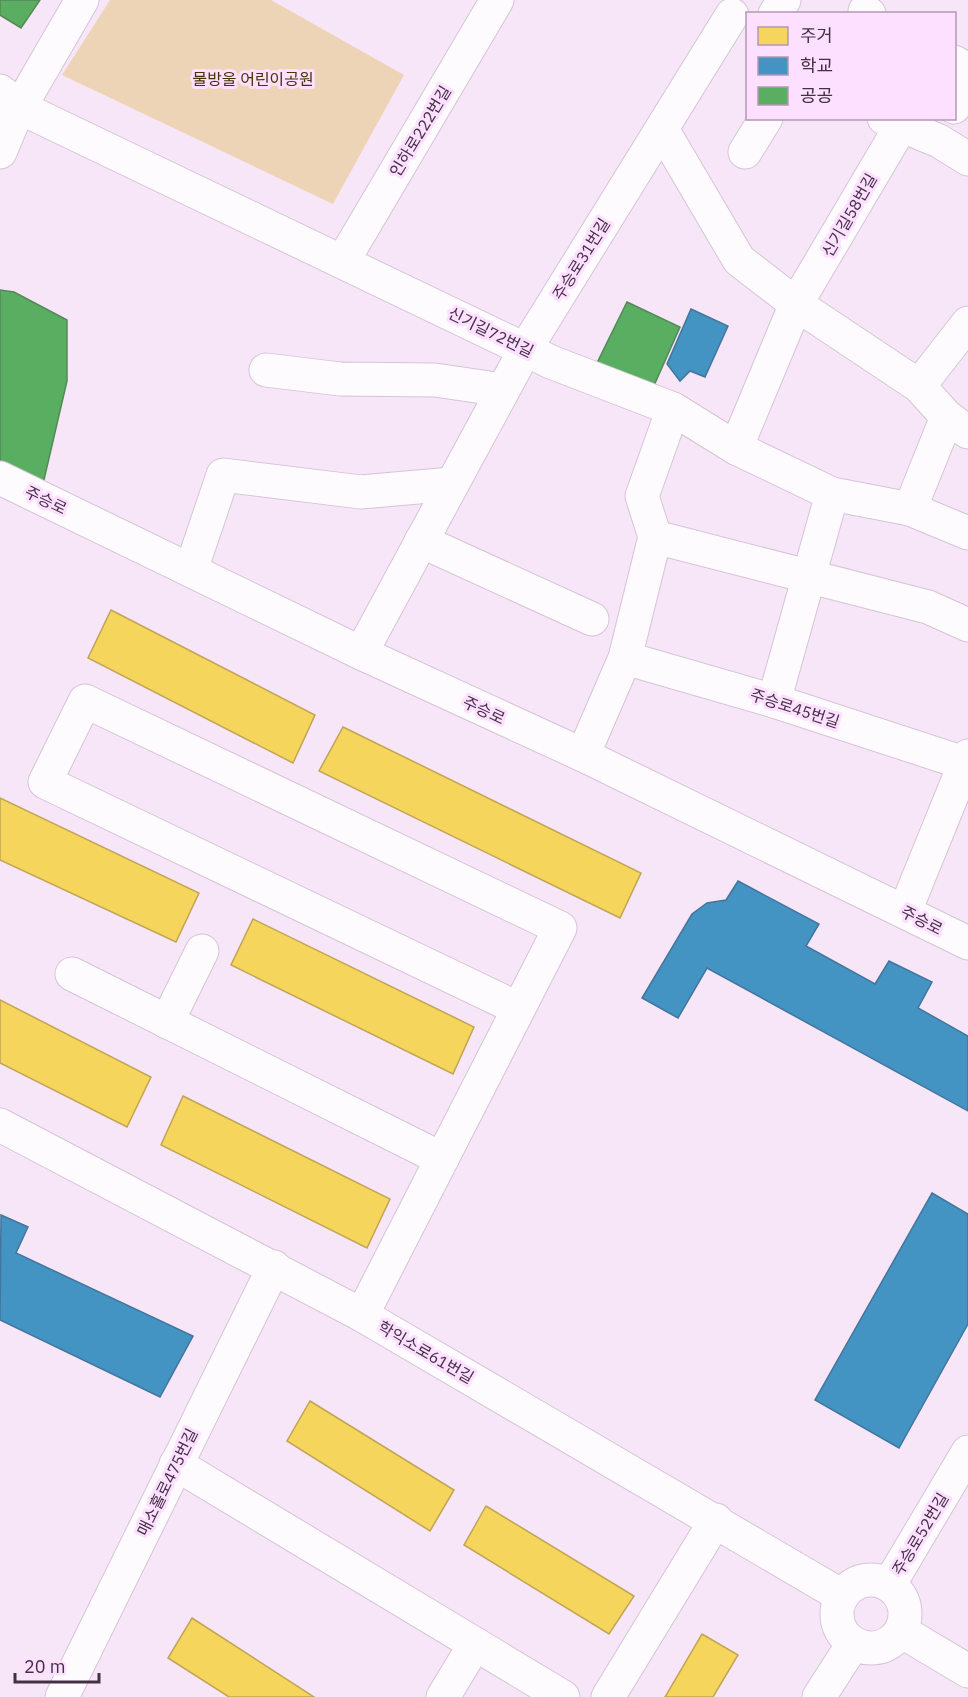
<svg xmlns="http://www.w3.org/2000/svg" width="968" height="1697" font-family="'IBM Plex Sans','Noto Sans KR',sans-serif">
<style>
.green{fill:#eed4b7}
.homes{fill:#f6d55c;stroke:#c1a455;stroke-width:1.5}
.schools{fill:#4393c3;stroke:#43759d;stroke-width:1.5}
.public{fill:#5aae61;stroke:#538859;stroke-width:1.5}
.lines{fill:none;stroke-linecap:round;stroke-linejoin:round}
.minor-casing{stroke:#d5c4d6;stroke-width:35}
.minor{stroke:#fefbfe;stroke-width:33}
.labels{text-anchor:middle;stroke-width:6;stroke-linejoin:round;paint-order:stroke}
.park-label{font-size:16px;fill:#473300;stroke:#fddfff}
.street-label{font-size:16px;fill:#443045;stroke:#fddfff}
</style>
<rect width="100%" height="100%" fill="#f7e6f8"/>
<!-- green -->
<path class="green" d="M110 0H271L404 75 333 204 62 75Z"/>
<!-- homes -->
<g class="homes">
<path d="M111 610 315 715 293 763 88 658Z"/>
<path d="M343 727 641 873 620 918 319 771Z"/>
<path d="M0 798 199 893 176 942 0 860Z"/>
<path d="M253 919 474 1027 453 1074 231 965Z"/>
<path d="M0 1000 151 1077 127 1127 0 1063Z"/>
<path d="M183 1096 390 1199 367 1248 161 1145Z"/>
<path d="M310 1401 454 1490 430 1531 287 1441Z"/>
<path d="M486 1506 634 1596 609 1634 464 1545Z"/>
<path d="M192 1618 314 1697H229L168 1658Z"/>
<path d="M702 1634 738 1655 713 1697H665Z"/>
</g>
<!-- schools -->
<g class="schools">
<path d="M691 309 728 326 705 377 690 371 680 381 667 364Z"/>
<path d="M738 881 819 924 806 946 875 984 889 961 932 982 918 1008 968 1036V1111L707 968 678 1018 642 998 692 914 707 903 726 900Z"/>
<path d="M932 1193 968 1214V1324L899 1448 815 1400Z"/>
<path d="M1 1215 28 1227 16 1253 193 1336 160 1397 0 1320Z"/>
</g>
<!-- public -->
<g class="public">
<path d="M0 0H40L21 28 0 15Z"/>
<path d="M0 290 14 292 67 320V381L40 497 0 478Z"/>
<path d="M627 302 680 327 648 399 590 377Z"/>
</g>
<g class="lines">
<!-- minor casing -->
<g class="minor-casing">
<g id="minor">
<path d="M865 11 869 14"/>
<path d="M775 14 784 0"/>
<path d="M954 62 968 70"/>
<path d="M0 91 21 108 551 362 673 409 736 448 832 494 910 509 968 533"/>
<path d="M954 107 968 85"/>
<path d="M884 118 939 141 968 159"/>
<path d="M662 129 739 260 796 304 919 386 947 417 968 432"/>
<path d="M0 152 16 114 82 0"/>
<path d="M745 152 766 118"/>
<path d="M343 261 497 0"/>
<path d="M266 370 340 379 435 380 503 390"/>
<path d="M919 386 968 323"/>
<path d="M736 448 796 304 901 126"/>
<path d="M0 478 361 653 583 755 968 943"/>
<path d="M910 509 947 417"/>
<path d="M655 537 928 607 968 625"/>
<path d="M421 541 592 619"/>
<path d="M191 570 223 475 361 492 452 484"/>
<path d="M361 653 526 348 732 15"/>
<path d="M625 658 774 701 964 763"/>
<path d="M774 701 832 494"/>
<path d="M583 755 625 658 655 537 642 496 673 409"/>
<path d="M905 911 968 756"/>
<path d="M72 974 442 1159"/>
<path d="M167 1022 202 951"/>
<path d="M0 1125 362 1315 842 1596"/>
<path d="M362 1315 560 928 85 701 45 782 517 1008"/>
<path d="M176 1464 563 1697"/>
<circle cx="871" cy="1614" r="34"/>
<path d="M889 1585 968 1452"/>
<path d="M901 1631 968 1671"/>
<path d="M62 1697 274 1267"/>
<path d="M443 1697 475 1644"/>
<path d="M608 1697 716 1520"/>
<path d="M819 1697 853 1644"/>
</g>
</g>
<!-- minor -->
<use href="#minor" class="minor"/>
</g>
<g class="labels">
<!-- park labels -->
<g class="park-label">
<text x="253" y="85">물방울 어린이공원</text>
</g>
<!-- street labels -->
<g class="street-label">
<text transform="translate(420 131) rotate(-59)" y="6">인하로222번길</text>
<text transform="translate(849 215) rotate(-60)" y="6">신기길58번길</text>
<text transform="translate(581 259) rotate(-58)" y="6">주승로31번길</text>
<text transform="translate(491 332) rotate(26)" y="6">신기길72번길</text>
<text transform="translate(46 500) rotate(26)" y="6">주승로</text>
<text transform="translate(795 708) rotate(18)" y="6">주승로45번길</text>
<text transform="translate(484 710) rotate(25)" y="6">주승로</text>
<text transform="translate(922 920) rotate(27)" y="6">주승로</text>
<text transform="translate(426 1352) rotate(30)" y="6">학익소로61번길</text>
<text transform="translate(167 1482) rotate(-64)" y="6">매소홀로475번길</text>
<text transform="translate(920 1534) rotate(-59)" y="6">주승로52번길</text>
</g>
</g>
<!-- legend -->
<rect x="746" y="12" width="210" height="108" fill="#fddfff" stroke="#b399b5" stroke-width="1.5"/>
<rect x="758" y="27" width="30" height="18" fill="#f6d55c" stroke="#b399b5" stroke-width="1.5"/>
<text x="800" y="42" font-size="18" fill="#443045">주거</text>
<rect x="758" y="57" width="30" height="18" fill="#4393c3" stroke="#b399b5" stroke-width="1.5"/>
<text x="800" y="72" font-size="18" fill="#443045">학교</text>
<rect x="758" y="87" width="30" height="18" fill="#5aae61" stroke="#b399b5" stroke-width="1.5"/>
<text x="800" y="102" font-size="18" fill="#443045">공공</text>
<!-- scale -->
<path d="M15 1673v9h84v-9" fill="none" stroke="#443045" stroke-width="3"/>
<text x="24" y="1673" font-size="18" fill="#443045" stroke="#fddfff" stroke-width="4.5" paint-order="stroke">20 m</text>
</svg>
